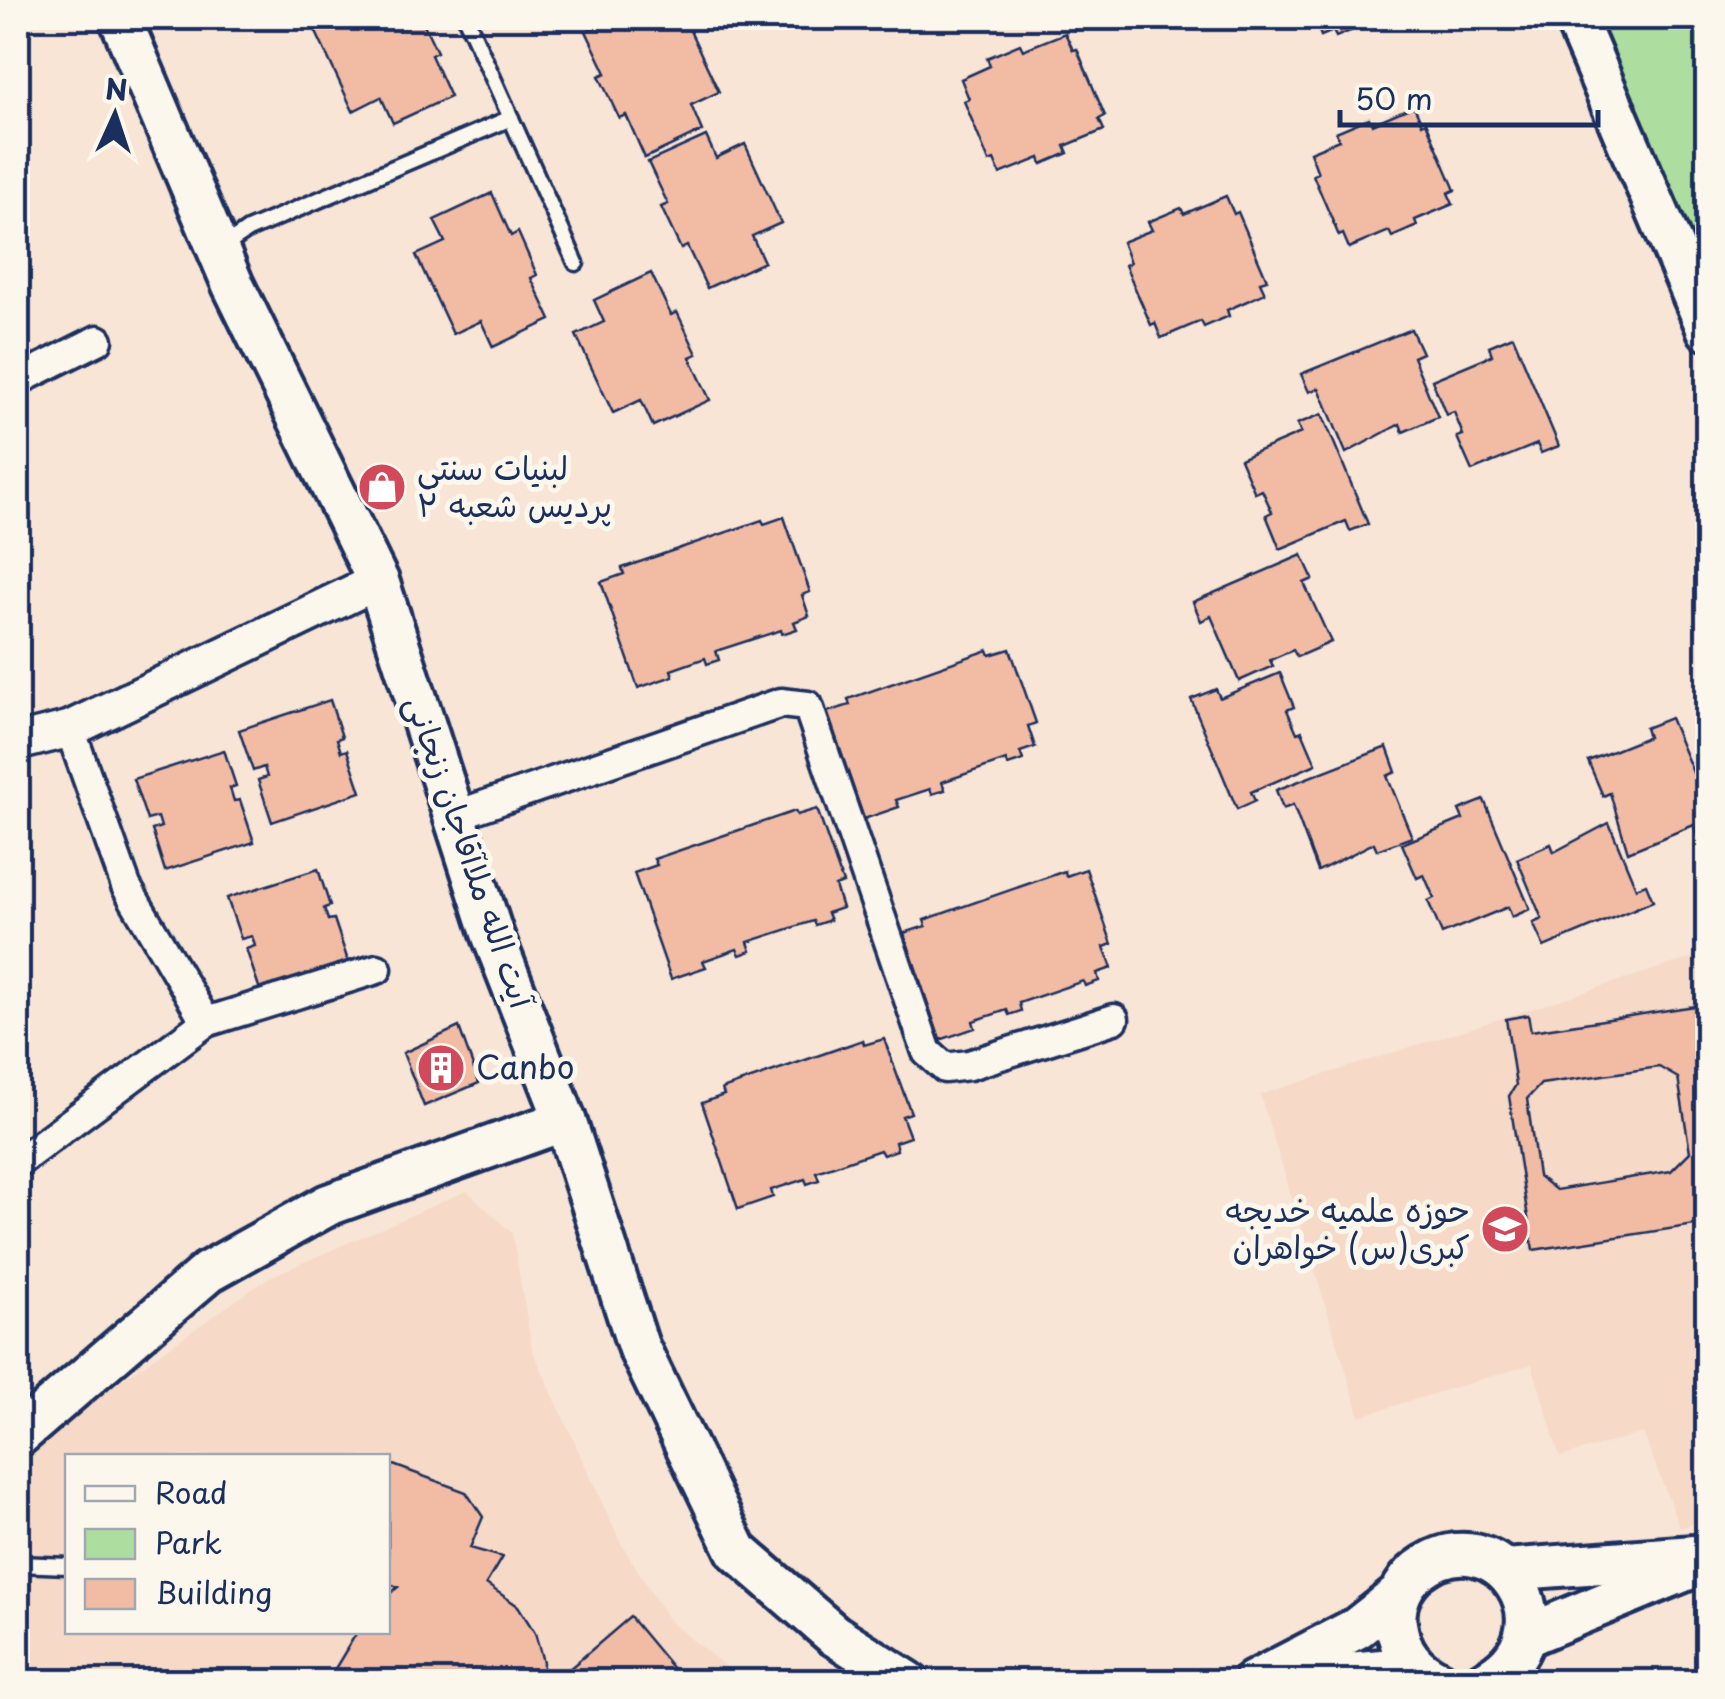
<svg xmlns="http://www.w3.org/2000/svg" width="1725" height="1699" font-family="'Playpen Sans','Playpen Sans Arabic',sans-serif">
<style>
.built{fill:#f6d9c7;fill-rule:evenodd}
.green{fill:#adde9f;stroke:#64867e;stroke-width:2.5}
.building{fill:#f2bca4;stroke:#1b2f5e;stroke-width:2.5;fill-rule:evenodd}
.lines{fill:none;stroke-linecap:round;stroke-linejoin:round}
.service-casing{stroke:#1b2f5e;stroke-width:21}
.minor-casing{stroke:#1b2f5e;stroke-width:35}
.tertiary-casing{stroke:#1b2f5e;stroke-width:42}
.secondary-casing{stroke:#1b2f5e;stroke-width:48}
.service{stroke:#fbf7ec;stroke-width:14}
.minor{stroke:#fbf7ec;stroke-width:28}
.tertiary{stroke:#fbf7ec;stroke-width:35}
.secondary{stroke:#fbf7ec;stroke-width:40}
.labels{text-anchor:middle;stroke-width:10;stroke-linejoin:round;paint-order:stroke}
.poi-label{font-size:32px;fill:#1b2f5e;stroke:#fbf7ec;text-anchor:start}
.street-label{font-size:32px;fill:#1b2f5e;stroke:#fbf7ec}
</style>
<rect width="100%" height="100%" fill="#f8e5d6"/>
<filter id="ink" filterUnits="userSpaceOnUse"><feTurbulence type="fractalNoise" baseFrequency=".01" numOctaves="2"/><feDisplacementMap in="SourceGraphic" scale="20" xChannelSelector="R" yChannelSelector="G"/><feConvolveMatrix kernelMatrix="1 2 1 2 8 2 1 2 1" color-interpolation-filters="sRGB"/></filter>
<g filter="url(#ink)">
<!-- built -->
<g class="built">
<path d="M1707 953V1519L1680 1528 1643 1433 1560 1457 1532 1364 1360 1416 1260 1095Z"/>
<path d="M467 1191 512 1233 532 1349 620 1542 670 1622 744 1681 18 1682V1471L80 1409 270 1277ZM68 1456H388V1632H68Z"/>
</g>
<!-- green -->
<path class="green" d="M1600 18H1707V316L1577 27Z"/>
<!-- building -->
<g class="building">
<path d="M421 18 437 52 431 55 450 97 393 123 381 97 353 111 316 32 343 18Z"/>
<path d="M615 18H650L655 27 684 18 719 92 691 105 702 131 645 158 626 115 619 118 599 76 606 73 586 31Z"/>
<path d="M1314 18H1382L1336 37 1333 31 1321 36Z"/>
<path d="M1065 33 1073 50 1077 49 1105 116 1099 119 1104 130 1065 146 1068 153 1042 164 1040 158 1000 174 994 160 989 162 964 101 969 99 961 79 990 66 987 58 1020 44 1023 50Z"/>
<path d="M1414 106 1422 124 1426 122 1455 190 1448 193 1453 204 1415 220 1417 226 1392 237 1389 231 1349 248 1343 234 1339 236 1313 175 1318 173 1310 152 1339 140 1336 132 1369 118 1372 124Z"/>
<path d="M706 136 716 158 745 144 781 223 752 236 764 262 707 288 687 246 681 249 661 207 668 204 648 162Z"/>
<path d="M492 193 511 236 518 232 537 275 531 278 551 320 493 347 481 321 453 334 416 255 445 242 434 220Z"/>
<path d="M1226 196 1234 214 1238 212 1267 280 1260 282 1265 293 1227 310 1229 316 1204 327 1201 321 1161 338 1155 323 1151 325 1125 265 1130 263 1122 242 1152 230 1148 222 1181 208 1184 214Z"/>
<path d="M651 273 671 315 677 312 697 354 690 357 710 400 653 426 641 400 613 413 576 335 604 322 594 300Z"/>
<path d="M1411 329 1422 353 1413 357 1438 417 1403 432 1400 424 1346 453 1319 388 1309 392 1301 374Z"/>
<path d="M1513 336 1559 446 1541 453 1537 444 1472 471 1457 437 1463 435 1454 412 1446 415 1432 380 1492 355 1489 346Z"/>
<path d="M1322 414 1368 524 1350 531 1346 521 1280 549 1266 515 1272 512 1262 490 1255 493 1240 459 1301 433 1297 424Z"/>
<path d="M784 517 810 592 802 595 809 616 794 622 797 629 782 634 781 630 716 651 719 660 707 664 705 658 671 670 673 676 638 688 601 582 624 574 622 568 762 520 764 524Z"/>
<path d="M1302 555 1313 579 1304 583 1331 642 1297 657 1293 650 1270 660 1273 666 1239 681 1211 616 1201 621 1193 602Z"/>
<path d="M1010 649 1036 723 1028 726 1035 747 1020 752 1023 760 1008 765 1006 760 942 782 945 790 932 794 930 789 896 800 899 807 864 819 827 712 850 705 848 699 988 650 990 655Z"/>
<path d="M1280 673 1294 707 1287 710 1297 733 1302 731 1316 764 1251 792 1255 801 1237 809 1191 699 1216 689 1220 698Z"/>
<path d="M330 700 342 737 337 739 341 752 347 750 361 792 272 822 258 780 267 777 264 767 253 771 239 730Z"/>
<path d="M1670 718 1708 808V830L1697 834 1694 825 1628 852 1610 793 1603 796 1588 761 1648 737 1645 728Z"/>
<path d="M1387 747 1396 772 1387 776 1412 837 1377 850 1374 843 1318 871 1293 805 1283 809 1276 790Z"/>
<path d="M224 750 236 786 230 788 234 801 240 800 254 842 165 871 152 830 161 827 158 817 147 820 133 779Z"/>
<path d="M1484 800 1530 909 1512 917 1508 907 1442 934 1428 901 1434 898 1424 875 1417 878 1402 844 1463 819 1459 810Z"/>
<path d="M817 809 843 883 835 886 842 908 827 913 830 920 815 925 813 921 748 942 751 951 740 955 737 949 703 961 706 967 671 979 634 873 657 865 654 859 795 811 797 815Z"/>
<path d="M1609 823 1636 888 1646 884 1653 901 1544 947 1533 923 1542 919 1517 859 1551 844 1554 852Z"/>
<path d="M318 869 330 906 324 908 328 920 334 919 348 961 260 990 246 949 255 946 252 936 241 939 227 898Z"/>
<path d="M1086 869 1112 944 1104 947 1112 968 1097 973 1099 981 1085 986 1083 981 1019 1003 1021 1011 1009 1015 1007 1010 973 1021 975 1028 940 1040 904 933 926 926 924 920 1065 871 1066 876Z"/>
<path d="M1708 1004V1223L1533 1250 1509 1096 1516 1085 1506 1019 1528 1015 1531 1031ZM1659 1067 1678 1078 1690 1152 1671 1171 1556 1190 1538 1176 1527 1099 1541 1084Z"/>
<path d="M459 1027 479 1083 424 1106 403 1053Z"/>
<path d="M884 1039 911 1113 902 1116 910 1137 895 1142 897 1150 883 1155 880 1150 816 1172 819 1180 807 1184 805 1179 771 1190 773 1197 738 1209 702 1103 724 1095 722 1089 863 1040 864 1045Z"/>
<path d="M388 1463 466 1492 483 1517 470 1548 502 1557 486 1584 518 1606 535 1633 543 1662 542 1682H327L357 1632H388V1595L398 1587 388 1583Z"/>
<path d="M630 1617 684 1682H554Z"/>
</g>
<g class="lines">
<!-- service casing -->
<g class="service-casing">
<g id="service">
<path d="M466 18 576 263"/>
<path d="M223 247 248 230 511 118"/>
<path d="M18 1564 68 1566"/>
</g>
</g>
<!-- minor casing -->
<g class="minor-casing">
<g id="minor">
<path d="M18 380 98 340"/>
<path d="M70 729 126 886 206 1022"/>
<path d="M454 816 781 703 808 706 927 1052 945 1068 969 1065 1114 1019"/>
<path d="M18 1162 206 1022 377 969"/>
</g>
</g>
<!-- tertiary casing -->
<g class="tertiary-casing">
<path id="tertiary" d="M18 742 70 729 378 581"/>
</g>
<!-- secondary casing -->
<g class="secondary-casing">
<g id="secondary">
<path d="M120 18 233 285 378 581 493 936 565 1120 638 1346 737 1551 834 1635 908 1682"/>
<path d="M1575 18 1708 330"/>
<path d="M18 1436 208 1272 328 1205 565 1120"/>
<path d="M1505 1570 1708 1555"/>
<path d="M1526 1636 1693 1567"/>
<path d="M1284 1679 1415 1667"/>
<path d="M1253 1682 1357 1628 1400 1594"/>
<path d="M1440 1682C1414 1670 1400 1652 1396 1624 1393 1604 1403 1582 1419 1570 1497 1510 1579 1632 1484 1682"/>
</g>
</g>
<!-- service -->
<use href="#service" class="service"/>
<!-- minor -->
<use href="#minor" class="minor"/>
<!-- tertiary -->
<use href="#tertiary" class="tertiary"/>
<!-- secondary -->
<use href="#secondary" class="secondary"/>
</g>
</g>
<!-- icons -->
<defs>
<g id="shop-disc" transform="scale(2.5)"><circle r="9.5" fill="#d1495b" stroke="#fbf7ec"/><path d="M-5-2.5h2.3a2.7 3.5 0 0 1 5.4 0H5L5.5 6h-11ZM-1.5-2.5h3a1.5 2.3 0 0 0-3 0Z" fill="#fff"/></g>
<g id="building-disc" transform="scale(2.5)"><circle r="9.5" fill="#d1495b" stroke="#fbf7ec"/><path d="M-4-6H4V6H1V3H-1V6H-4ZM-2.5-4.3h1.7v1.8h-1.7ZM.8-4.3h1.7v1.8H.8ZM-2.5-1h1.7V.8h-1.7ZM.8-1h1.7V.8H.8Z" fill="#fff"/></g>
<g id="school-disc" transform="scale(2.5)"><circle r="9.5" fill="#d1495b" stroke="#fbf7ec"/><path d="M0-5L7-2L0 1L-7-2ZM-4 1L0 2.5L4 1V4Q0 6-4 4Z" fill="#fff"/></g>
</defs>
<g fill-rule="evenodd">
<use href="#shop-disc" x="382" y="487"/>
<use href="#building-disc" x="441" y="1068"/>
<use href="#school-disc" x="1505" y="1229"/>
</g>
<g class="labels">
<!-- poi labels -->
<g class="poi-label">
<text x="417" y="480">لبنیات سنتی<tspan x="417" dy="37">پردیس شعبه ۲</tspan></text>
<text x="476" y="1079">Canbo</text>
<text x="1470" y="1222" text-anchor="end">حوزه علمیه خدیجه<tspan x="1470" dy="37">کبری(س) خواهران</tspan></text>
</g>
<!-- street labels -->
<g class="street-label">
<text transform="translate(469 852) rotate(71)" y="11">آیت الله ملاآقاجان زنجانی</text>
</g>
</g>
<!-- margin -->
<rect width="1725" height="1699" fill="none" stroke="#fbf7ec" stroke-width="60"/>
<rect x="30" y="30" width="1665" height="1639" fill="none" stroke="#1b2f5e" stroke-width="4" filter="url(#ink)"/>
<!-- legend -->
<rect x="65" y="1454" width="325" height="180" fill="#fbf7ec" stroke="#a1a7b3" stroke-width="2.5"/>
<rect x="85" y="1486" width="50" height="15" fill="#fbf7ec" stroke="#a1a7b3" stroke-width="2.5"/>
<text x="155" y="1504" font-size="30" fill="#1b2f5e">Road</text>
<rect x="85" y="1529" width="50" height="30" fill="#adde9f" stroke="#a1a7b3" stroke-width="2.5"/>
<text x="155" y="1554" font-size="30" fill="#1b2f5e">Park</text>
<rect x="85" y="1579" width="50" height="30" fill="#f2bca4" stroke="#a1a7b3" stroke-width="2.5"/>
<text x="155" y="1604" font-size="30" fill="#1b2f5e">Building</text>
<!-- north arrow -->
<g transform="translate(115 115) rotate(3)" stroke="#fbf7ec" stroke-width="8" paint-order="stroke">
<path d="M0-8L18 38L0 25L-18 38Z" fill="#1b2f5e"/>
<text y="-15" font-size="28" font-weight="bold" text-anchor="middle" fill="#1b2f5e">N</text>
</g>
<!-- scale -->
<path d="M1340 110v15h258v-15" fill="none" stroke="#1b2f5e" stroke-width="5"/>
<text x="1355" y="110" font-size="30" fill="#1b2f5e" stroke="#fbf7ec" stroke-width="8" paint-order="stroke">50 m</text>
</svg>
